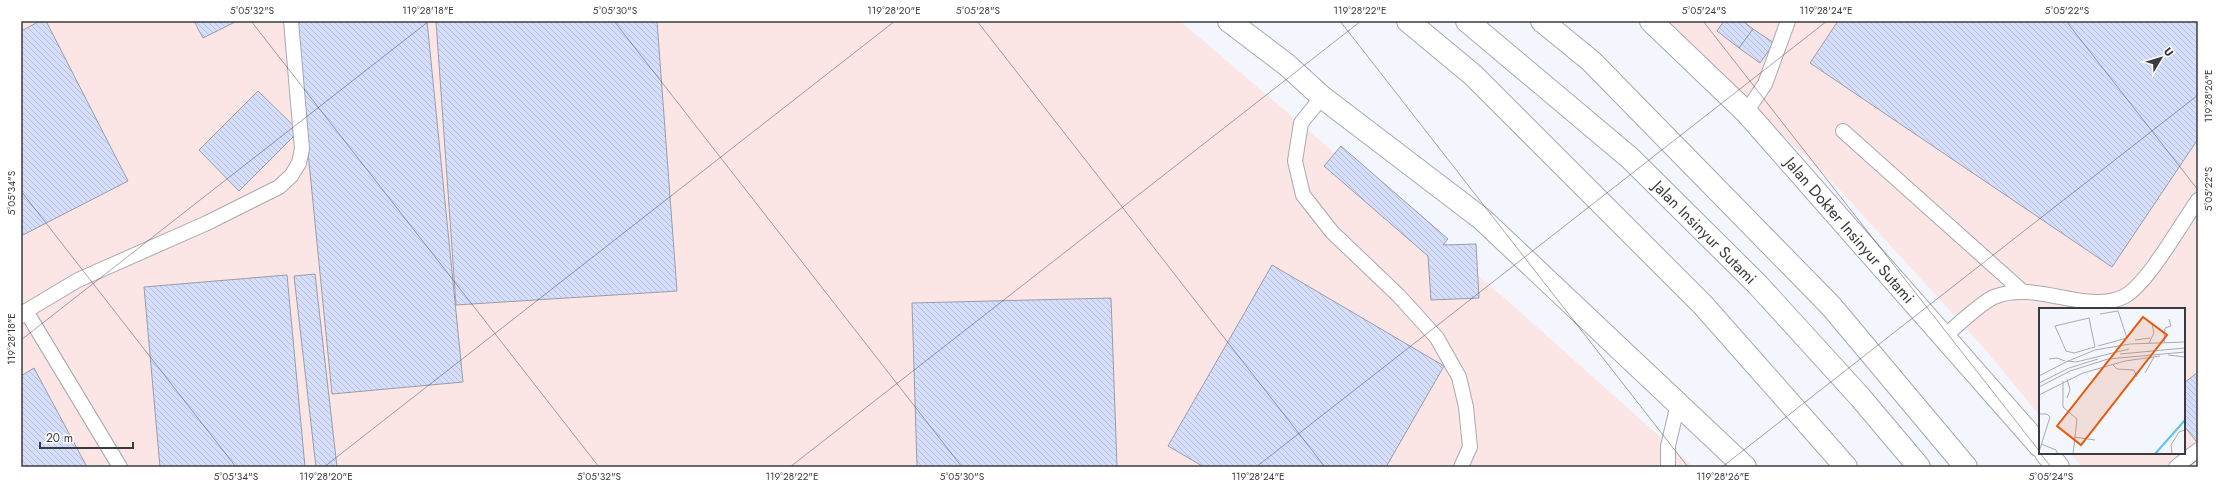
<svg xmlns="http://www.w3.org/2000/svg" width="2219" height="488" font-family="Jost,sans-serif">
<style>
.industrial{fill:#fce6e5}
.building{fill:url(#building-back-hatch);stroke:#9a9da6}
.lines{fill:none;stroke-linecap:round;stroke-linejoin:round}
.lane-casing{stroke:#a7a9b2;stroke-width:16}
.secondary-casing{stroke:#a7a9b2;stroke-width:24}
.highway-casing{stroke:#a7a9b2;stroke-width:24}
.lane{stroke:#fff;stroke-width:14}
.secondary{stroke:#fff;stroke-width:22}
.highway{stroke:#fff;stroke-width:22}
.ticks{fill:none;stroke:#3a3b3f;stroke-width:1;stroke-opacity:0.45}
.labels{text-anchor:middle;stroke-width:3;stroke-linejoin:round;paint-order:stroke}
.street-label{font-size:16px;fill:#3a3b3f;stroke:#fff}
.inset-river{fill:none;stroke:#5dc3ea;stroke-width:2}
.inset-road{fill:none;stroke:#a9abb1;stroke-width:1}
.view{fill:#e8590c;fill-opacity:0.15;stroke:#e8590c;stroke-width:2}
.inset-edge{fill:none;stroke:#3a3b3f;stroke-width:2}
.neatline{fill:none;stroke:#3a3b3f;stroke-width:1.5}
.ticks-label{font-size:10px;text-anchor:middle;fill:#3a3b3f}
</style>
<defs>
<pattern id="building-back-hatch" width="6" height="6" patternUnits="userSpaceOnUse"><rect width="6" height="6" fill="#d5defd"/><path d="M-1 5l2 2M0 0l6 6M5-1l2 2" fill="none" stroke="#b8bfda"/></pattern>
</defs>
<rect width="100%" height="100%" fill="#f3f6fd"/>
<!-- industrial -->
<g class="industrial">
<path d="M21 21H1180L1509 302 1694 467H21Z"/>
<path d="M1664 21H2198V467H2082L2070 453H2184V309H2040V416L1983 347 1836 186Z"/>
</g>
<!-- building -->
<g class="building">
<path d="M40 21H46L128 181 21 236V31Z"/>
<path d="M194 21H237L203 38Z"/>
<path d="M295 21H427L463 382 332 394Z"/>
<path d="M436 21H657L677 291 456 305Z"/>
<path d="M1724 21H1743L1753 29 1739 48 1717 31Z"/>
<path d="M1838 21H2198V139L2112 267 1810 63Z"/>
<path d="M1753 29 1774 43 1760 63 1739 48Z"/>
<path d="M258 91 299 131 239 191 199 150Z"/>
<path d="M1341 146 1448 239 1443 245 1476 244 1479 298 1431 300 1428 256 1324 166Z"/>
<path d="M1272 265 1444 366 1386 467H1204L1168 446Z"/>
<path d="M315 274 337 467H316L294 276Z"/>
<path d="M287 275 305 467H160L144 287Z"/>
<path d="M1111 298 1117 467H917L912 303Z"/>
<path d="M34 368 87 467H21V376Z"/>
<path d="M2198 372V440L2196 441 2184 426V383Z"/>
</g>
<g class="lines">
<!-- lane casing -->
<g class="lane-casing">
<g id="lane">
<path d="M1322 97 1301 123 1295 161 1303 195 1332 232 1399 296 1437 338 1459 377 1466 407 1470 447 1461 467"/>
<path d="M1746 112 1765 84 1788 21"/>
<path d="M1843 131 2022 291"/>
<path d="M26 311 120 467"/>
<path d="M21 316 26 311 78 280 207 223 279 187 291 176 299 163 302 149 291 21"/>
<path d="M1944 337C1955 327 1982 302 1994 297 2036 279 2088 316 2125 296 2148 283 2181 224 2198 200"/>
<path d="M1668 467V446L1678 404"/>
<path d="M2176 467 2198 450"/>
</g>
</g>
<!-- secondary casing -->
<g class="secondary-casing">
<g id="secondary">
<path d="M1229 21 1287 65 1322 97 1482 219 1745 467"/>
<path d="M1651 21 1746 112 2040 446"/>
<path d="M2046 453 2058 467"/>
</g>
</g>
<!-- highway casing -->
<g class="highway-casing">
<g id="highway">
<path d="M1408 21 1473 75 1703 305 1846 467"/>
<path d="M1467 21 1630 158 1758 285 1860 397 1919 467"/>
<path d="M1542 21 1591 61 1831 306 1966 467"/>
</g>
</g>
<!-- lane -->
<use href="#lane" class="lane"/>
<!-- secondary -->
<use href="#secondary" class="secondary"/>
<!-- highway -->
<use href="#highway" class="highway"/>
</g>
<!-- ticks -->
<path class="ticks" d="M251 21 599 467M614 21 962 467M977 21 1325 467M1340 21 1688 467M1703 21 2040 452M2066 21 2198 190M21 191 236 467M21 340 429 21M2040 453 2051 467M324 467 895 21M790 467 1361 21M1256 467 1827 21M1722 467 2198 95M2188 467 2198 459"/>
<g class="labels">
<!-- street labels -->
<g class="street-label">
<text transform="translate(1850 230) rotate(49)" y="6">Jalan Dokter Insinyur Sutami</text>
<text transform="translate(1705 232) rotate(45)" y="6">Jalan Insinyur Sutami</text>
</g>
</g>
<!-- overview -->
<g transform="translate(2039 308)">
<rect width="146" height="146" fill="#f3f6fd"/>
<path class="inset-river" d="M116 146 146 112"/>
<path class="inset-road" d="M50 10 56 39 35 45 27 43 16 18ZM96 32 111 30M125 34 126 20 132 18 130 11M110 35 115 25 113 16M59 38 88 30 79 3 61 6M81 46 146 40M129 47 146 49M10 51 18 50 26 53M29 53 37 54 90 41M74 57 78 61 95 62 98 69M106 65 115 49M0 68 27 54 56 42 91 36 146 34M24 73V99L38 111 34 146M0 75 30 60 59 51M0 79 31 63 69 51 146 44M0 87 44 65 86 53 121 48M28 90 31 82 28 71M0 106H8L11 109 0 144M35 129 56 132M2 136 17 142 19 146M133 146 132 137 140 124 146 122"/>
<path class="view" d="M104 9 128 27 42 137 18 118Z"/>
<rect width="146" height="146" class="inset-edge"/>
</g>
<!-- border -->
<rect width="2219" height="488" fill="none" stroke="#ffffff" stroke-width="44"/>
<!-- north arrow -->
<g transform="translate(2161 58) rotate(52)" stroke="#ffffff" stroke-width="3" paint-order="stroke">
<path d="M0-3L7 15L0 10L-7 15Z" fill="#3a3b3f"/>
<text y="-6" font-size="11" font-weight="bold" text-anchor="middle" fill="#3a3b3f">U</text>
</g>
<!-- scale -->
<path d="M40 442v6h93v-6" fill="none" stroke="#3a3b3f" stroke-width="2"/>
<text x="46" y="442" font-size="12" fill="#3a3b3f" stroke="#ffffff" stroke-width="3" paint-order="stroke">20 m</text>
<rect x="22" y="22" width="2175" height="444" class="neatline"/>
<g class="ticks-label">
<text x="252" y="14">5°05'32"S</text>
<text x="428" y="14">119°28'18"E</text>
<text x="615" y="14">5°05'30"S</text>
<text x="894" y="14">119°28'20"E</text>
<text x="978" y="14">5°05'28"S</text>
<text x="1360" y="14">119°28'22"E</text>
<text x="1704" y="14">5°05'24"S</text>
<text x="1826" y="14">119°28'24"E</text>
<text x="2067" y="14">5°05'22"S</text>
<text transform="translate(2208 96) rotate(-90)" y="4">119°28'26"E</text>
<text transform="translate(2208 189) rotate(-90)" y="4">5°05'22"S</text>
<text transform="translate(11 193) rotate(-90)" y="4">5°05'34"S</text>
<text transform="translate(11 339) rotate(-90)" y="4">119°28'18"E</text>
<text x="236" y="480">5°05'34"S</text>
<text x="326" y="480">119°28'20"E</text>
<text x="599" y="480">5°05'32"S</text>
<text x="792" y="480">119°28'22"E</text>
<text x="962" y="480">5°05'30"S</text>
<text x="1258" y="480">119°28'24"E</text>
<text x="1723" y="480">119°28'26"E</text>
<text x="2051" y="480">5°05'24"S</text>
</g>
</svg>
